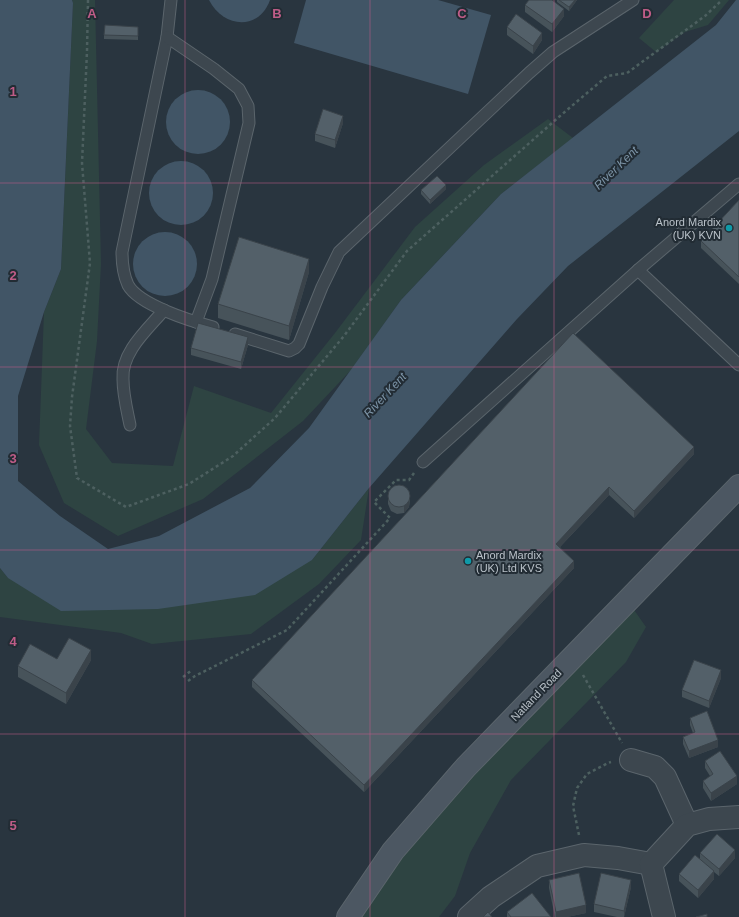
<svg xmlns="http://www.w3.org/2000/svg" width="739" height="917" font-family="Arial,sans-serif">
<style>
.green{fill:#2e4442}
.water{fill:#415566}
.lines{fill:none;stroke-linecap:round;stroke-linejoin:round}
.lane-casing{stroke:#5b656c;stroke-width:13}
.street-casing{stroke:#5b656c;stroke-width:24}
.secondary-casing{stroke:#5b656c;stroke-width:24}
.path{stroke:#4d6060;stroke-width:2.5;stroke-dasharray:3 3;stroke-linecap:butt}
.lane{stroke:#3d474f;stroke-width:11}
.street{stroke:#3d474f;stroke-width:22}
.secondary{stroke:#4c5762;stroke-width:22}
.wall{fill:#47535a}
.shaded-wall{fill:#3a434a}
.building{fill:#536069;stroke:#3a434a}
.grid{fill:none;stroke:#bf5c87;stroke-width:1;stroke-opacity:0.55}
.culture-dot{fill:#0f9aa8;stroke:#222c34;stroke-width:1.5}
.labels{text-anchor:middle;stroke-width:4;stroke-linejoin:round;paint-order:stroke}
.poi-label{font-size:11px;fill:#bac2c9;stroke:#222c34;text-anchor:end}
.street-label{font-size:11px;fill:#bac2c9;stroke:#222c34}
.water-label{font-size:12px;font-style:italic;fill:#7e96a9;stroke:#222c34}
.grid-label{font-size:13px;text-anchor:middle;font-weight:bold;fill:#bf5c87;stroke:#222c34;stroke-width:4;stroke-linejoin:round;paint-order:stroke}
</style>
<rect width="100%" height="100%" fill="#29353f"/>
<!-- green -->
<g class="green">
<path d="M72 0H95L101 264 97 341 86 429 112 463 173 466 194 386 271 413 335 333 415 227 484 165 548 119 573 138 501 194 401 300 351 370 303 421 203 499 118 536 64 503 39 445 44 312 61 269 73 3Z"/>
<path d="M674 0H729L708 25 685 32 656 52 639 38Z"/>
<path d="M369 488 361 540 319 584 251 634 152 644 121 633 0 617V568L8 578 312 560Z"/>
<path d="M632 607 646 627 626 662 511 780 470 853 455 896 439 917H360L392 869 475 766Z"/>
</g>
<!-- water -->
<g class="water">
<path d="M0 0H72L73 3 61 269 44 312 18 396V481L60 516 108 549 159 536 250 488 309 428 401 300 501 194 716 25 736 0H739V131L568 266 517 319 369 488 312 560 255 595 158 609 61 611 8 578 0 568Z"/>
<path d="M209 0H270C259 31 223 28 209 0Z"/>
<path d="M306 0H438L491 15 468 94 294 43Z"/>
<circle cx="198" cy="122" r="32"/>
<circle cx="181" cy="193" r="32"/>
<circle cx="165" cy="264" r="32"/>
</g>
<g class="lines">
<!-- lane casing -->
<g class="lane-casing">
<g id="lane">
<path d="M171 0 167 37 122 252C122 264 123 274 128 285 139 305 191 321 213 327"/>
<path d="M167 37 214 69 239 89 248 106 249 123 212 279 196 322"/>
<path d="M638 270 739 365"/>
<path d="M235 334 289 351 295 348 299 344 322 287 339 252 529 73 553 52 633 0"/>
<path d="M130 425C127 410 123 395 123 379 121 352 148 329 164 310"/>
<path d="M423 462 638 270 739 184"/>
</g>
</g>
<!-- street casing -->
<g class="street-casing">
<g id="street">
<path d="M631 760 655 767 665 777 687 825"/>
<path d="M469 917 491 897 537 866 584 855 618 858 651 864"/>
<path d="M664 917 651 864 687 825 709 819 739 817"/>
</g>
</g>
<!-- secondary casing -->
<g class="secondary-casing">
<path id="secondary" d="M348 917 393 851 466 767 739 486"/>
</g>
<!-- path -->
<g class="path">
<path d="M88 0 87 51 82 163 90 263 72 397 70 426 77 478 126 507 189 484 233 456 275 418 344 336 407 251 560 116 607 76 627 73 705 16 722 0"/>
<path d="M583 675 622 743"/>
<path d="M183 677 192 670"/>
<path d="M188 681 195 676 287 630 390 518 374 502 396 480H409L414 473"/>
<path d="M579 835 573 806 577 788 587 774 608 763 611 762"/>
</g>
<!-- lane -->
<use href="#lane" class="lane"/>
<!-- street -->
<use href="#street" class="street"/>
<!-- secondary -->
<use href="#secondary" class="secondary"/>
</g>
<!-- wall -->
<g class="wall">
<path d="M557 0H577L569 11 557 2Z"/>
<path d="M525 5 564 16 552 32 525 12Z"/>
<path d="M138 27V40L104 39V35Z"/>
<path d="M507 27 542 40 533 54 507 35Z"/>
<path d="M343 123 335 148 315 141V134Z"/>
<path d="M446 189 430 204 421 194V190Z"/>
<path d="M739 200V284L701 248V241Z"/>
<path d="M309 272 289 340 218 318V304Z"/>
<path d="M573 333 694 454 634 518 609 495 560 547 574 568 364 792 252 687V680Z"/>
<path d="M248 345 241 369 191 355V348Z"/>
<path d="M388 497 410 500 409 507 404 513 397 514 391 511 388 504Z"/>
<path d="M91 660 66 704 18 677V666Z"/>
<path d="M721 678 709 708 682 697V690Z"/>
<path d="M690 718 718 747 689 758 683 744V737L693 733 690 725Z"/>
<path d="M705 761 737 784 711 801 703 788V781L710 776 705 768Z"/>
<path d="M700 853 735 858 719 876 714 872V879L698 898 679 881V874L700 860Z"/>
<path d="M549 880 586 913 567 917H555L549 888Z"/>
<path d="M631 887 624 917H617L594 912V904Z"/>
<path d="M507 912 551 917H507Z"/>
</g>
<!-- shaded-wall -->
<g class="shaded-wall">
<path d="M575 0H577L569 11V7Z"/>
<path d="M564 9V16L552 32V24Z"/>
<path d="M542 33V40L533 54V46Z"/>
<path d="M343 116V123L335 148V140Z"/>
<path d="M446 185V189L430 204V200Z"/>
<path d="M309 259V272L289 340V326Z"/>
<path d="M248 337V345L241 369V362Z"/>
<path d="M694 447V454L634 518V511Z"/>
<path d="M609 487V495L556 551V544Z"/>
<path d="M410 493 409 507 404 513V505Z"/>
<path d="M574 561V568L364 792V785Z"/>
<path d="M91 650V660L66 704V693Z"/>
<path d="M721 670V678L709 708V701Z"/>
<path d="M718 740V747L689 758V751Z"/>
<path d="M737 776V784L711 801V793Z"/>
<path d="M735 850V858L719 876V869Z"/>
<path d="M714 871V879L698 898V890Z"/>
<path d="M631 880V887L624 917V911Z"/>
<path d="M586 905V913L567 917H556V912Z"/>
</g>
<!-- building -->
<g class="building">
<path d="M529 0H552L564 9 552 24 525 5Z"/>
<path d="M559 0H575L569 7Z"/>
<path d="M516 14 542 33 533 46 507 27Z"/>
<path d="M105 25 138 27V36L104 35Z"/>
<path d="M323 109 343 116 335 140 315 134Z"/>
<path d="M437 176 446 185 430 200 421 190Z"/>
<path d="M739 200V277L701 241Z"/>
<path d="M239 237 309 259 289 326 218 304Z"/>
<path d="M198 323 248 337 241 362 191 348Z"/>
<path d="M573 333 694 447 634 511 609 487 556 544 574 561 364 785 252 680Z"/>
<circle cx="399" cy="496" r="11"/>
<path d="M69 638 91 650 66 693 18 666 30 644 57 659Z"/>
<path d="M694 660 721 670 709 701 682 690Z"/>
<path d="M707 711 718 740 689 751 683 737 695 732 690 718Z"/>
<path d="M720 751 737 776 711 793 703 781 713 774 705 761Z"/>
<path d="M717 834 735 850 719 869 700 853Z"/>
<path d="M695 855 714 871 698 890 679 874Z"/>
<path d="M579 873 586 905 556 912 549 880Z"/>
<path d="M601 873 631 880 624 911 594 904Z"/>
<path d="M532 893 551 917H511L507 912Z"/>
<path d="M488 912 492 917H483Z"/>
<path d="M707 914V917H696Z"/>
</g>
<!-- grid -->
<path class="grid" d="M185 0V917M370 0V917M554 0V917M0 183H739M0 367H739M0 550H739M0 734H739"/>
<!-- markers -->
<g class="culture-dot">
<circle cx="729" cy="228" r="4"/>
<circle cx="468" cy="561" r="4"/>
</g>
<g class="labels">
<!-- poi labels -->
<g class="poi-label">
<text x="721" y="226">Anord Mardix<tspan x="721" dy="13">(UK) KVN</tspan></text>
<text x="476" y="559" text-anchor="start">Anord Mardix<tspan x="476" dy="13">(UK) Ltd KVS</tspan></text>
</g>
<!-- street labels -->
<g class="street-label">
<text transform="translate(536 695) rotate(-46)" y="4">Natland Road</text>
</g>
<!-- water labels -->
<g class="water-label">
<text transform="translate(616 168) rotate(-44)" y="4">River Kent</text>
<text transform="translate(385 395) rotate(-47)" y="4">River Kent</text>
</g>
</g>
<g class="grid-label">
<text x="92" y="18">A</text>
<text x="277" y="18">B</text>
<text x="462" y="18">C</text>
<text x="647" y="18">D</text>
<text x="13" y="96">1</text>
<text x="13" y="280">2</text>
<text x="13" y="463">3</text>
<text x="13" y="646">4</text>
<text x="13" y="830">5</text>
</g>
</svg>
